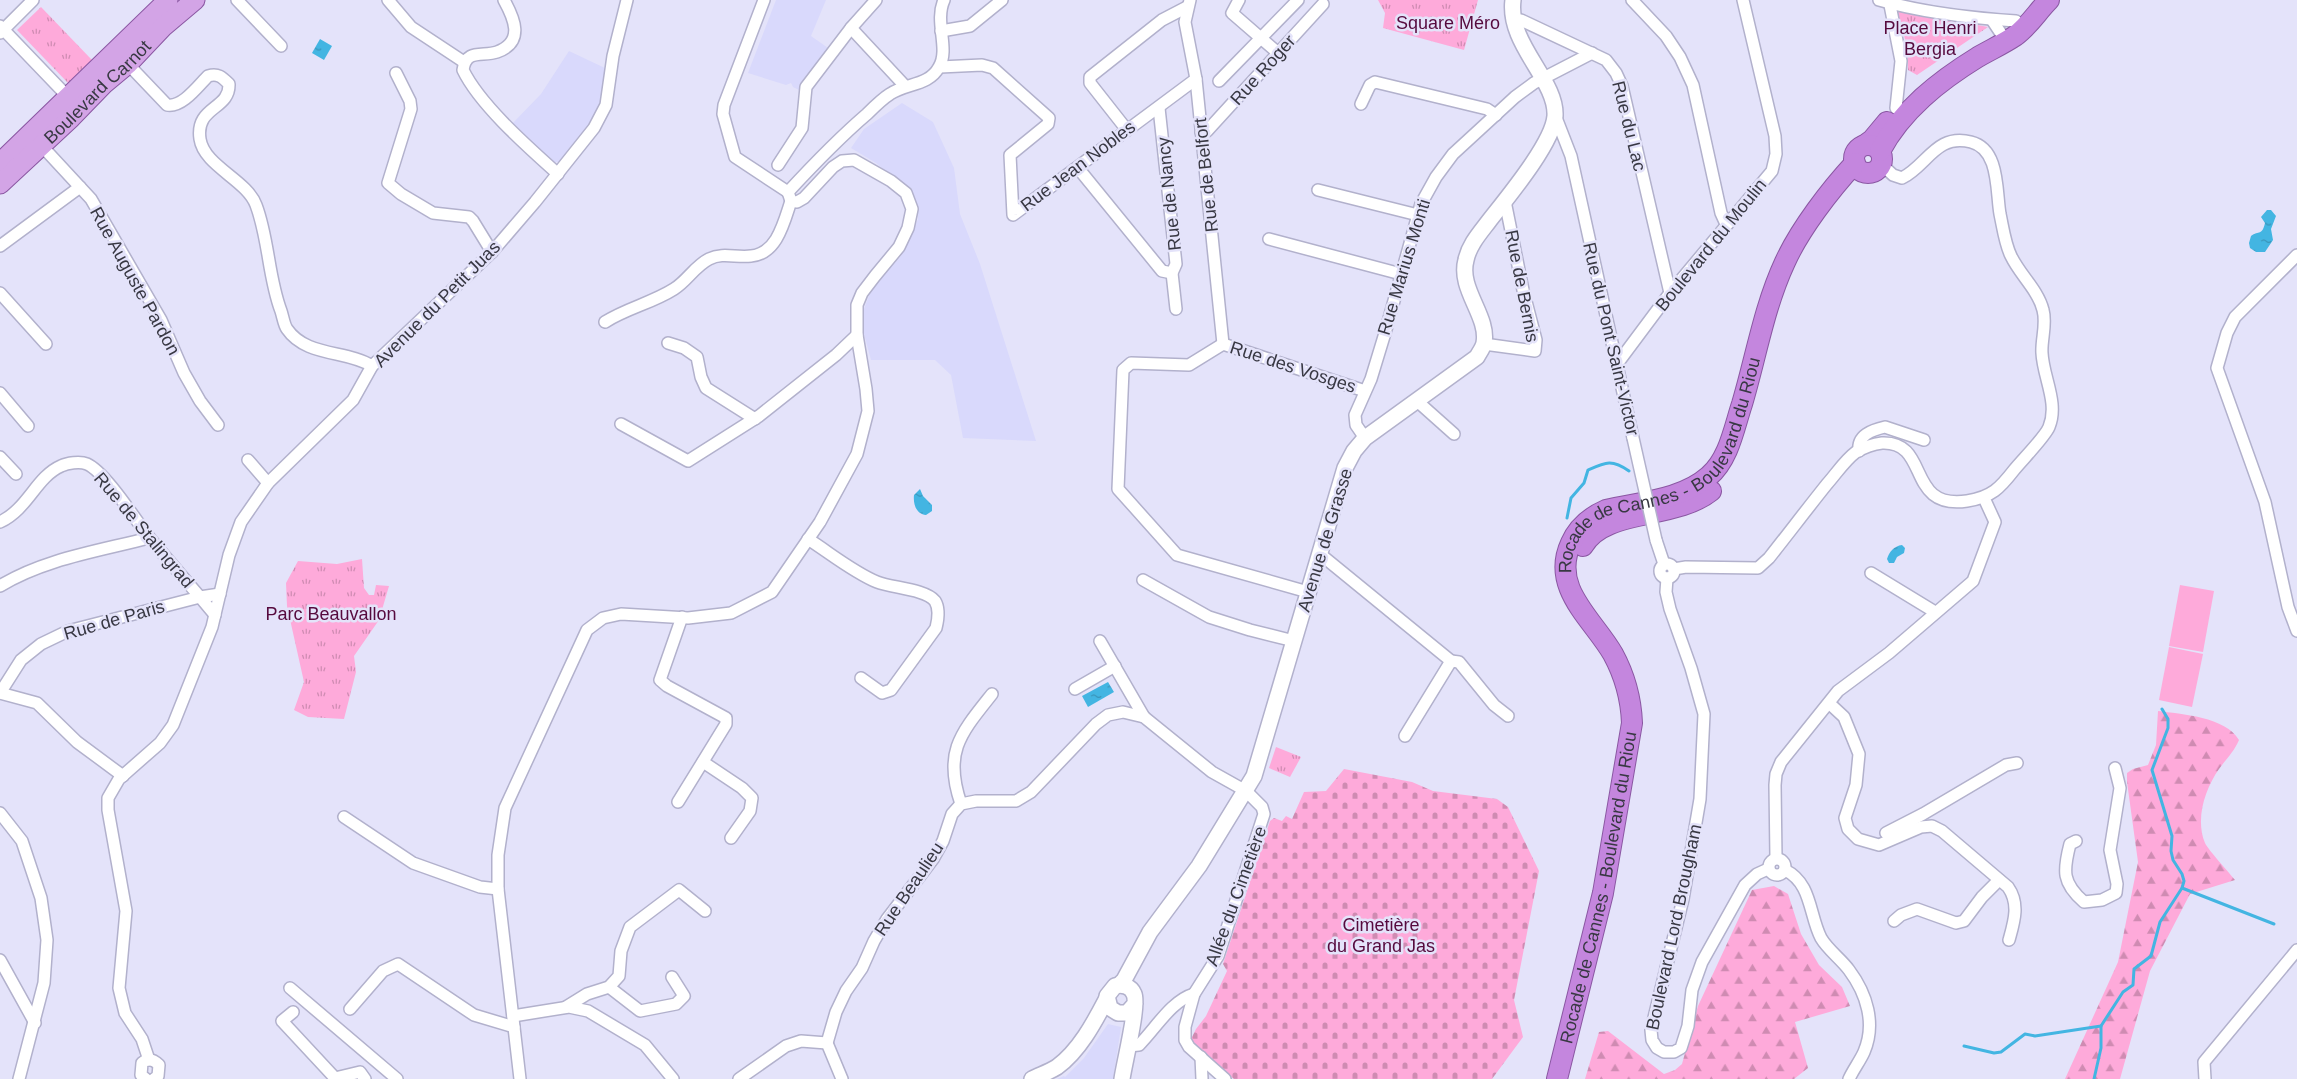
<svg xmlns="http://www.w3.org/2000/svg" width="2297" height="1079" font-family="Helvetica,sans-serif">
<style>
.built{fill:#d9d9fc}
.green{fill:#feaada}
.forest{fill:url(#forest-firs)}
.cemetery{fill:url(#cemetery-stones)}
.park{fill:url(#park-tufts)}
.water{fill:url(#water-ripples)}
.lines{fill:none;stroke-linecap:round;stroke-linejoin:round}
.stream{stroke:#43b5e2;stroke-width:3}
.minor-casing{stroke:#b2b1cc;stroke-width:14}
.tertiary-casing{stroke:#b2b1cc;stroke-width:18}
.primary-casing{stroke:#8a57a2;stroke-width:21}
.trunk-casing{stroke:#8a57a2;stroke-width:22}
.minor{stroke:#fff;stroke-width:11}
.tertiary{stroke:#fff;stroke-width:15}
.primary{stroke:#d3a4e6;stroke-width:19}
.trunk{stroke:#c486de;stroke-width:20}
.minor-bridge-casing{stroke:#b2b1cc;stroke-width:14;stroke-linecap:butt}
.minor-bridge{stroke:#fff;stroke-width:11}
.labels{text-anchor:middle;stroke-width:5;stroke-linejoin:round;paint-order:stroke}
.park-label{font-size:18px;fill:#560a3e;stroke:#e4e3fa}
.street-label{font-size:18px;fill:#383843;stroke:#e4e3fa}
</style>
<defs>
<pattern id="forest-firs" width="22" height="20" patternUnits="userSpaceOnUse" patternTransform="scale(1.25)"><rect width="22" height="20" fill="#feaada"/><path d="M5 1l3.5 6h-7zM16 11l3.5 6h-7z" fill="#cf8bb2"/></pattern>
<pattern id="cemetery-stones" width="16" height="16" patternUnits="userSpaceOnUse" patternTransform="scale(1.25)"><rect width="16" height="16" fill="#feaada"/><path d="M2 7V4a2 2 0 0 1 4 0v3zM10 15v-3a2 2 0 0 1 4 0v3z" fill="#cf8bb2"/></pattern>
<pattern id="park-tufts" width="24" height="20" patternUnits="userSpaceOnUse" patternTransform="scale(1.25)"><rect width="24" height="20" fill="#feaada"/><path d="M3 7l-1-3M5 7V3M7 7l1-3M15 17l-1-3M17 17v-4M19 17l1-3" fill="none" stroke="#cf8bb2"/></pattern>
<pattern id="water-ripples" width="26" height="14" patternUnits="userSpaceOnUse" patternTransform="scale(1.25)"><rect width="26" height="14" fill="#43b5e2"/><path d="M2 4q2-2 4 0t4 0M15 11q2-2 4 0t4 0" fill="none" stroke="#3994b9"/></pattern>
</defs>
<rect width="100%" height="100%" fill="#e4e3fa"/>
<!-- built -->
<g class="built">
<path d="M776 0H826L811 36 828 48 805 77 799 90 793 87 791 83 786 85 748 73Z"/>
<path d="M569 51 607 69 604 96 593 121 562 162H552L513 123 541 94Z"/>
<path d="M902 103 933 122 954 168 960 214 980 264 1036 441 963 438 951 375 935 360H871L864 334V309L871 290 901 256 918 219 914 195 876 163 851 148 864 129Z"/>
<path d="M1108 1024 1121 1027 1113 1079H1057L1064 1076 1065 1077 1084 1058Z"/>
</g>
<!-- green -->
<g class="green">
<path d="M2180 585 2214 591 2203 652 2169 646Z"/>
<path d="M2169 647 2203 654 2192 707 2159 700Z"/>
</g>
<!-- forest -->
<g class="forest">
<path d="M2158 711C2181 714 2226 717 2239 740 2234 752 2226 759 2219 769 2205 789 2195 819 2205 843 2209 851 2228 871 2235 880L2190 894 2150 971 2120 1079H2065L2118 962 2138 862 2127 782V773L2133 769 2148 765 2156 745Z"/>
<path d="M1774 886 1788 894 1801 934 1819 965 1842 987 1850 1006 1795 1022 1808 1068 1794 1079H1585L1599 1032 1608 1031 1664 1074 1675 1070 1682 1064 1698 1006 1752 890Z"/>
</g>
<!-- cemetery -->
<path class="cemetery" d="M1344 769 1412 782 1433 791 1497 799 1508 807 1539 871 1514 1000 1523 1037 1492 1079H1234L1189 1043 1196 1029 1206 1016 1227 971 1223 964 1270 821 1274 818 1282 821 1286 816 1292 819 1304 792 1326 791Z"/>
<!-- park -->
<g class="park">
<path d="M1378 0H1478L1464 50 1383 28 1385 13Z"/>
<path d="M41 7 92 60 68 83 17 30Z"/>
<path d="M1896 9 1988 27 1917 75 1908 70 1907 46Z"/>
<path d="M362 559 364 588 369 595H374L376 585 389 586 379 620 354 656 356 672 344 719 308 717 294 710 304 682 287 606 286 583 298 561 337 564Z"/>
<path d="M1276 747 1301 757 1290 777 1269 768Z"/>
</g>
<!-- water -->
<g class="water">
<path d="M320 39 332 46 324 60 312 53Z"/>
<path d="M2267 210H2271L2276 216 2271 229 2273 240 2265 252H2256L2250 248 2249 243 2251 236C2259 230 2262 236 2265 223L2261 217Z"/>
<path d="M920 489 923 496 932 505V511L926 515C916 514 913 504 914 495Z"/>
<path d="M1902 545 1905 548 1904 553 1897 557 1894 563H1889L1887 559C1889 552 1894 546 1902 545Z"/>
<path d="M1108 682 1114 692 1088 707 1082 696Z"/>
</g>
<g class="lines">
<!-- stream -->
<g class="stream">
<path d="M1567 518 1571 498 1584 483 1588 470C1606 462 1612 459 1629 471"/>
<path d="M2182 888 2274 924"/>
<path d="M1964 1046 1994 1053 2001 1052 2025 1034 2035 1036 2101 1026"/>
<path d="M2094 1079 2101 1048V1026L2123 992 2133 985 2134 969 2151 956 2160 922 2182 888 2184 881 2182 874 2173 860 2171 851 2172 836 2152 770 2168 728V719L2162 709"/>
</g>
<!-- minor casing -->
<g class="minor-casing">
<g id="minor">
<path d="M237 0 281 46"/>
<path d="M388 0 411 27 464 62"/>
<path d="M504 0C514 18 525 42 497 52 483 57 466 48 463 70 480 105 528 147 558 174"/>
<path d="M764 0 724 105 723 114 735 157 788 192"/>
<path d="M876 0 851 28 905 86"/>
<path d="M1190 0 1185 22 1196 79 1223 344"/>
<path d="M1239 0 1232 13 1278 53"/>
<path d="M1632 0 1666 36 1680 57 1693 85 1721 213 1726 224"/>
<path d="M1879 0C1924 13 1970 18 2016 21"/>
<path d="M1889 0 1901 61 1896 108"/>
<path d="M1513 20H1521L1606 60 1616 73 1622 86 1670 293"/>
<path d="M1992 20 2006 41"/>
<path d="M0 26 71 100"/>
<path d="M941 31 970 26 1002 0"/>
<path d="M0 33 33 0"/>
<path d="M125 61 167 105C182 108 198 86 208 76 218 73 222 77 229 84 230 110 195 106 200 139 204 166 247 180 256 205 269 239 268 277 281 311 283 317 284 325 287 329 306 357 347 350 372 366"/>
<path d="M940 67 982 65 993 68 1049 118 1048 124 1010 155 1013 215 1196 79"/>
<path d="M396 73 410 101 411 109 388 183 401 194 433 213 469 217 473 221 492 252"/>
<path d="M1219 81 1298 0"/>
<path d="M1361 104 1370 85 1375 82 1487 109 1496 115"/>
<path d="M1159 108 1176 264 1172 273 1176 309"/>
<path d="M1555 115 1571 156 1633 438"/>
<path d="M1127 130 1090 83V77L1162 20 1187 7"/>
<path d="M1201 132 1207 131 1323 4"/>
<path d="M41 145 91 199 161 320 184 373 200 401 218 425"/>
<path d="M778 165 802 128 806 87 851 28"/>
<path d="M1078 168 1162 271 1172 273"/>
<path d="M1318 190 1418 215"/>
<path d="M788 192C813 165 839 138 867 114 874 107 882 99 890 94 906 83 929 86 939 67 950 49 934 22 944 0"/>
<path d="M1269 239 1401 274"/>
<path d="M0 246 80 187"/>
<path d="M2297 255 2235 317 2227 333 2217 368 2265 502 2288 607 2297 631"/>
<path d="M0 293 46 344"/>
<path d="M605 322C627 308 652 303 674 289 687 281 695 266 709 259 723 252 736 258 751 256 777 254 784 222 791 201"/>
<path d="M668 343 684 348 697 357 701 377 706 388 755 419"/>
<path d="M1484 344 1535 351 1536 340 1523 290 1505 201"/>
<path d="M1617 364 1670 293 1772 171 1776 154 1775 136 1743 0"/>
<path d="M0 393 28 426"/>
<path d="M1417 401 1454 434"/>
<path d="M621 424 688 461 759 416 836 355 857 335"/>
<path d="M1365 438 1356 425 1355 415 1371 379 1385 333 1421 204 1436 177 1453 154 1515 97 1534 83 1592 53"/>
<path d="M1859 451C1857 435 1872 430 1885 427L1924 440"/>
<path d="M0 457 16 474"/>
<path d="M248 460 268 483"/>
<path d="M0 522C28 509 36 477 61 466 67 463 80 461 87 464 105 472 135 519 148 536 165 557 183 577 200 597L220 594"/>
<path d="M808 539C830 553 853 572 877 582 892 588 925 589 935 601 940 609 938 620 936 628L891 690 882 693 861 678"/>
<path d="M1656 540 1664 564"/>
<path d="M1320 554 1451 661 1405 736"/>
<circle cx="1667" cy="571" r="7"/>
<path d="M1674 569 1686 567 1758 568 1769 558C1788 534 1807 509 1827 484 1836 474 1845 460 1856 452 1863 448 1874 444 1882 443 1931 441 1905 510 1967 501 1992 497 2000 488 2014 470 2022 460 2045 437 2049 427 2059 403 2043 377 2042 353 2041 340 2047 324 2043 310 2038 290 2020 275 2011 256 2005 244 2003 228 2000 214 1996 192 2000 149 1971 142 1936 133 1927 166 1902 178L1893 175 1881 164"/>
<path d="M1871 573 1935 612"/>
<path d="M1667 578 1666 592 1670 609 1691 668 1704 714 1700 799 1692 846 1683 899 1651 1030 1652 1040 1657 1048 1664 1052H1674L1681 1048 1688 1026 1692 990 1702 962 1745 885 1757 874 1768 869"/>
<path d="M1143 580 1209 617 1250 630 1294 641"/>
<path d="M0 586C44 559 99 551 149 538"/>
<path d="M1308 592 1177 555 1118 489 1123 370 1131 363 1189 365 1223 344 1365 391"/>
<path d="M1100 641 1144 717"/>
<path d="M1451 661 1459 662 1494 705 1508 716"/>
<path d="M1075 689 1115 666"/>
<path d="M0 693 21 660 41 644 68 631 200 597 215 615"/>
<path d="M0 693 37 703 77 742 123 776"/>
<path d="M1830 704 1844 717 1859 754 1856 785 1845 818 1848 829 1858 839 1879 845 1921 827 1932 826 1942 831 2008 887C2020 904 2014 922 2009 940"/>
<path d="M703 762 742 788 752 798 750 811 731 838"/>
<path d="M678 802 726 724V718L667 686 660 680 682 617"/>
<path d="M961 804C943 752 961 733 992 694"/>
<path d="M0 813 22 841 41 898 47 940 44 983 19 1079"/>
<path d="M344 817 413 863 480 887 498 889"/>
<path d="M1886 833 1923 814 2006 765 2017 763"/>
<path d="M2076 841 2070 844C2063 871 2062 883 2084 902L2102 900 2116 893 2117 884 2110 850 2120 788 2115 768"/>
<path d="M1776 858 1775 785 1776 774 1781 762 1838 691 1889 653 1973 581 1995 522 1984 498"/>
<circle cx="1777" cy="867" r="8"/>
<path d="M1785 870C1812 883 1809 915 1821 938 1828 950 1841 959 1849 970 1867 994 1876 1024 1864 1052 1860 1061 1853 1070 1849 1079"/>
<path d="M1894 921 1901 915 1917 909 1956 923 1964 921 1982 897 1999 880"/>
<path d="M0 960 35 1023"/>
<path d="M609 987 640 1011 676 1004 684 996 672 977"/>
<path d="M290 988 397 1079"/>
<path d="M566 1007 587 994 609 987 619 976 621 951 630 927 679 890 705 911"/>
<path d="M350 1009 383 971 398 964 474 1015 514 1027"/>
<path d="M293 1012 282 1021 335 1078 360 1072 365 1079"/>
<path d="M513 1016 569 1007 588 1011 645 1045 673 1079"/>
<path d="M827 1043 836 1012 846 991 862 968 874 941 887 919 933 859 943 841 952 814 961 804 976 801H1016L1031 792 1096 724 1108 715 1123 712 1144 717 1212 772 1246 791 1262 807 1264 814 1218 956 1194 994 1185 1027V1040L1189 1047 1225 1079"/>
<path d="M827 1043 842 1079"/>
<path d="M1128 1046 1139 1045C1156 1028 1171 1001 1194 994"/>
<path d="M1201 1057 1202 1079"/>
<path d="M149 1060 142 1039 125 1013 119 988 126 911 108 810V798L119 779 160 743 173 725 212 627 229 555 241 522 268 483 353 400 372 366 492 252 535 202 594 128 606 105 613 56 627 0"/>
<path d="M146 1079 141 1075 142 1063C148 1058 153 1059 159 1065L158 1076 154 1079"/>
<path d="M520 1079 498 889V855L505 808 587 630 603 618 621 614 688 618 731 613 772 592 820 522 857 454 868 411 866 389 857 335V305L862 293 875 276 899 247 908 228 912 209 906 193 891 181 854 160 842 161 833 167 804 198 797 202 791 201 788 192"/>
<path d="M739 1079 786 1046 801 1041 827 1043"/>
<path d="M2205 1079 2204 1062 2297 950"/>
</g>
</g>
<!-- tertiary casing -->
<g class="tertiary-casing">
<g id="tertiary">
<path d="M1119 985 1124 980 1150 932 1199 866 1254 776 1345 468 1354 451 1365 438 1477 357C1479 353 1483 348 1484 343 1489 316 1458 289 1466 260 1469 245 1480 233 1489 221 1507 198 1553 143 1555 116 1557 80 1507 44 1513 0"/>
<path d="M1032 1079C1040 1075 1049 1072 1057 1067 1079 1051 1094 1023 1106 1000"/>
<path d="M1122 1079C1124 1064 1139 1005 1134 994 1131 986 1122 984 1115 986L1107 996 1110 1008 1118 1013H1127L1135 1004"/>
</g>
</g>
<!-- primary casing -->
<g class="primary-casing">
<g id="primary">
<path d="M0 163 168 0"/>
<path id="s1" d="M0 184 71 118 104 84 128 64 163 27 195 0"/>
</g>
</g>
<!-- trunk casing -->
<g class="trunk-casing">
<g id="trunk">
<path d="M1865 145 1872 140 1887 122"/>
<circle cx="1868" cy="159" r="14"/>
<path d="M1880 151C1902 110 1939 81 1978 57 1990 50 2003 44 2015 36 2029 26 2037 12 2049 0"/>
<path d="M1583 546C1604 508 1675 520 1711 491"/>
<path id="s2" d="M1557 1079 1603 893 1632 723C1631 698 1625 676 1613 654 1593 619 1550 588 1571 543 1578 527 1590 517 1606 510 1640 502 1682 500 1709 476 1729 459 1734 428 1742 404 1756 357 1764 307 1785 262 1800 229 1830 190 1855 163"/>
</g>
</g>
<!-- minor -->
<use href="#minor" class="minor"/>
<!-- tertiary -->
<use href="#tertiary" class="tertiary"/>
<!-- primary -->
<use href="#primary" class="primary"/>
<!-- trunk -->
<use href="#trunk" class="trunk"/>
<!-- minor-bridge casing -->
<g class="minor-bridge-casing">
<path id="minor-bridge" d="M1633 438 1656 540"/>
</g>
<!-- minor-bridge -->
<use href="#minor-bridge" class="minor-bridge"/>
</g>
<g class="labels">
<!-- park labels -->
<g class="park-label">
<text x="1448" y="29">Square Méro</text>
<text x="1930" y="34">Place Henri<tspan x="1930" dy="21">Bergia</tspan></text>
<text x="331" y="620">Parc Beauvallon</text>
<text x="1381" y="931">Cimetière<tspan x="1381" dy="21">du Grand Jas</tspan></text>
</g>
<!-- street labels -->
<g class="street-label">
<text transform="translate(1263 70) rotate(-48)" y="6">Rue Roger</text>
<text dy="6" stroke="none"><textPath href="#s1" startOffset="134">Boulevard Carnot</textPath></text>
<text transform="translate(1629 126) rotate(76)" y="6">Rue du Lac</text>
<text transform="translate(1078 166) rotate(-37)" y="6">Rue Jean Nobles</text>
<text transform="translate(1206 175) rotate(-96)" y="6">Rue de Belfort</text>
<text transform="translate(1169 194) rotate(-96)" y="6">Rue de Nancy</text>
<text transform="translate(1711 245) rotate(-51)" y="6">Boulevard du Moulin</text>
<text transform="translate(1404 267) rotate(-73)" y="6">Rue Marius Monti</text>
<text transform="translate(135 281) rotate(61)" y="6">Rue Auguste Pardon</text>
<text transform="translate(1522 286) rotate(79)" y="6">Rue de Bernis</text>
<text transform="translate(437 304) rotate(-45)" y="6">Avenue du Petit Juas</text>
<text transform="translate(1611 339) rotate(77)" y="6">Rue du Pont Saint-Victor</text>
<text transform="translate(1293 367) rotate(18)" y="6">Rue des Vosges</text>
<text dy="6" stroke="none"><textPath href="#s2" startOffset="690">Rocade de Cannes - Boulevard du Riou</textPath></text>
<text transform="translate(144 530) rotate(50)" y="6">Rue de Stalingrad</text>
<text transform="translate(1325 540) rotate(-73)" y="6">Avenue de Grasse</text>
<text transform="translate(114 620) rotate(-16)" y="6">Rue de Paris</text>
<text dy="6" stroke="none"><textPath href="#s2" startOffset="196">Rocade de Cannes - Boulevard du Riou</textPath></text>
<text transform="translate(909 889) rotate(-56)" y="6">Rue Beaulieu</text>
<text transform="translate(1236 896) rotate(-70)" y="6">Allée du Cimetière</text>
<text transform="translate(1674 927) rotate(-78)" y="6">Boulevard Lord Brougham</text>
</g>
</g>
</svg>
